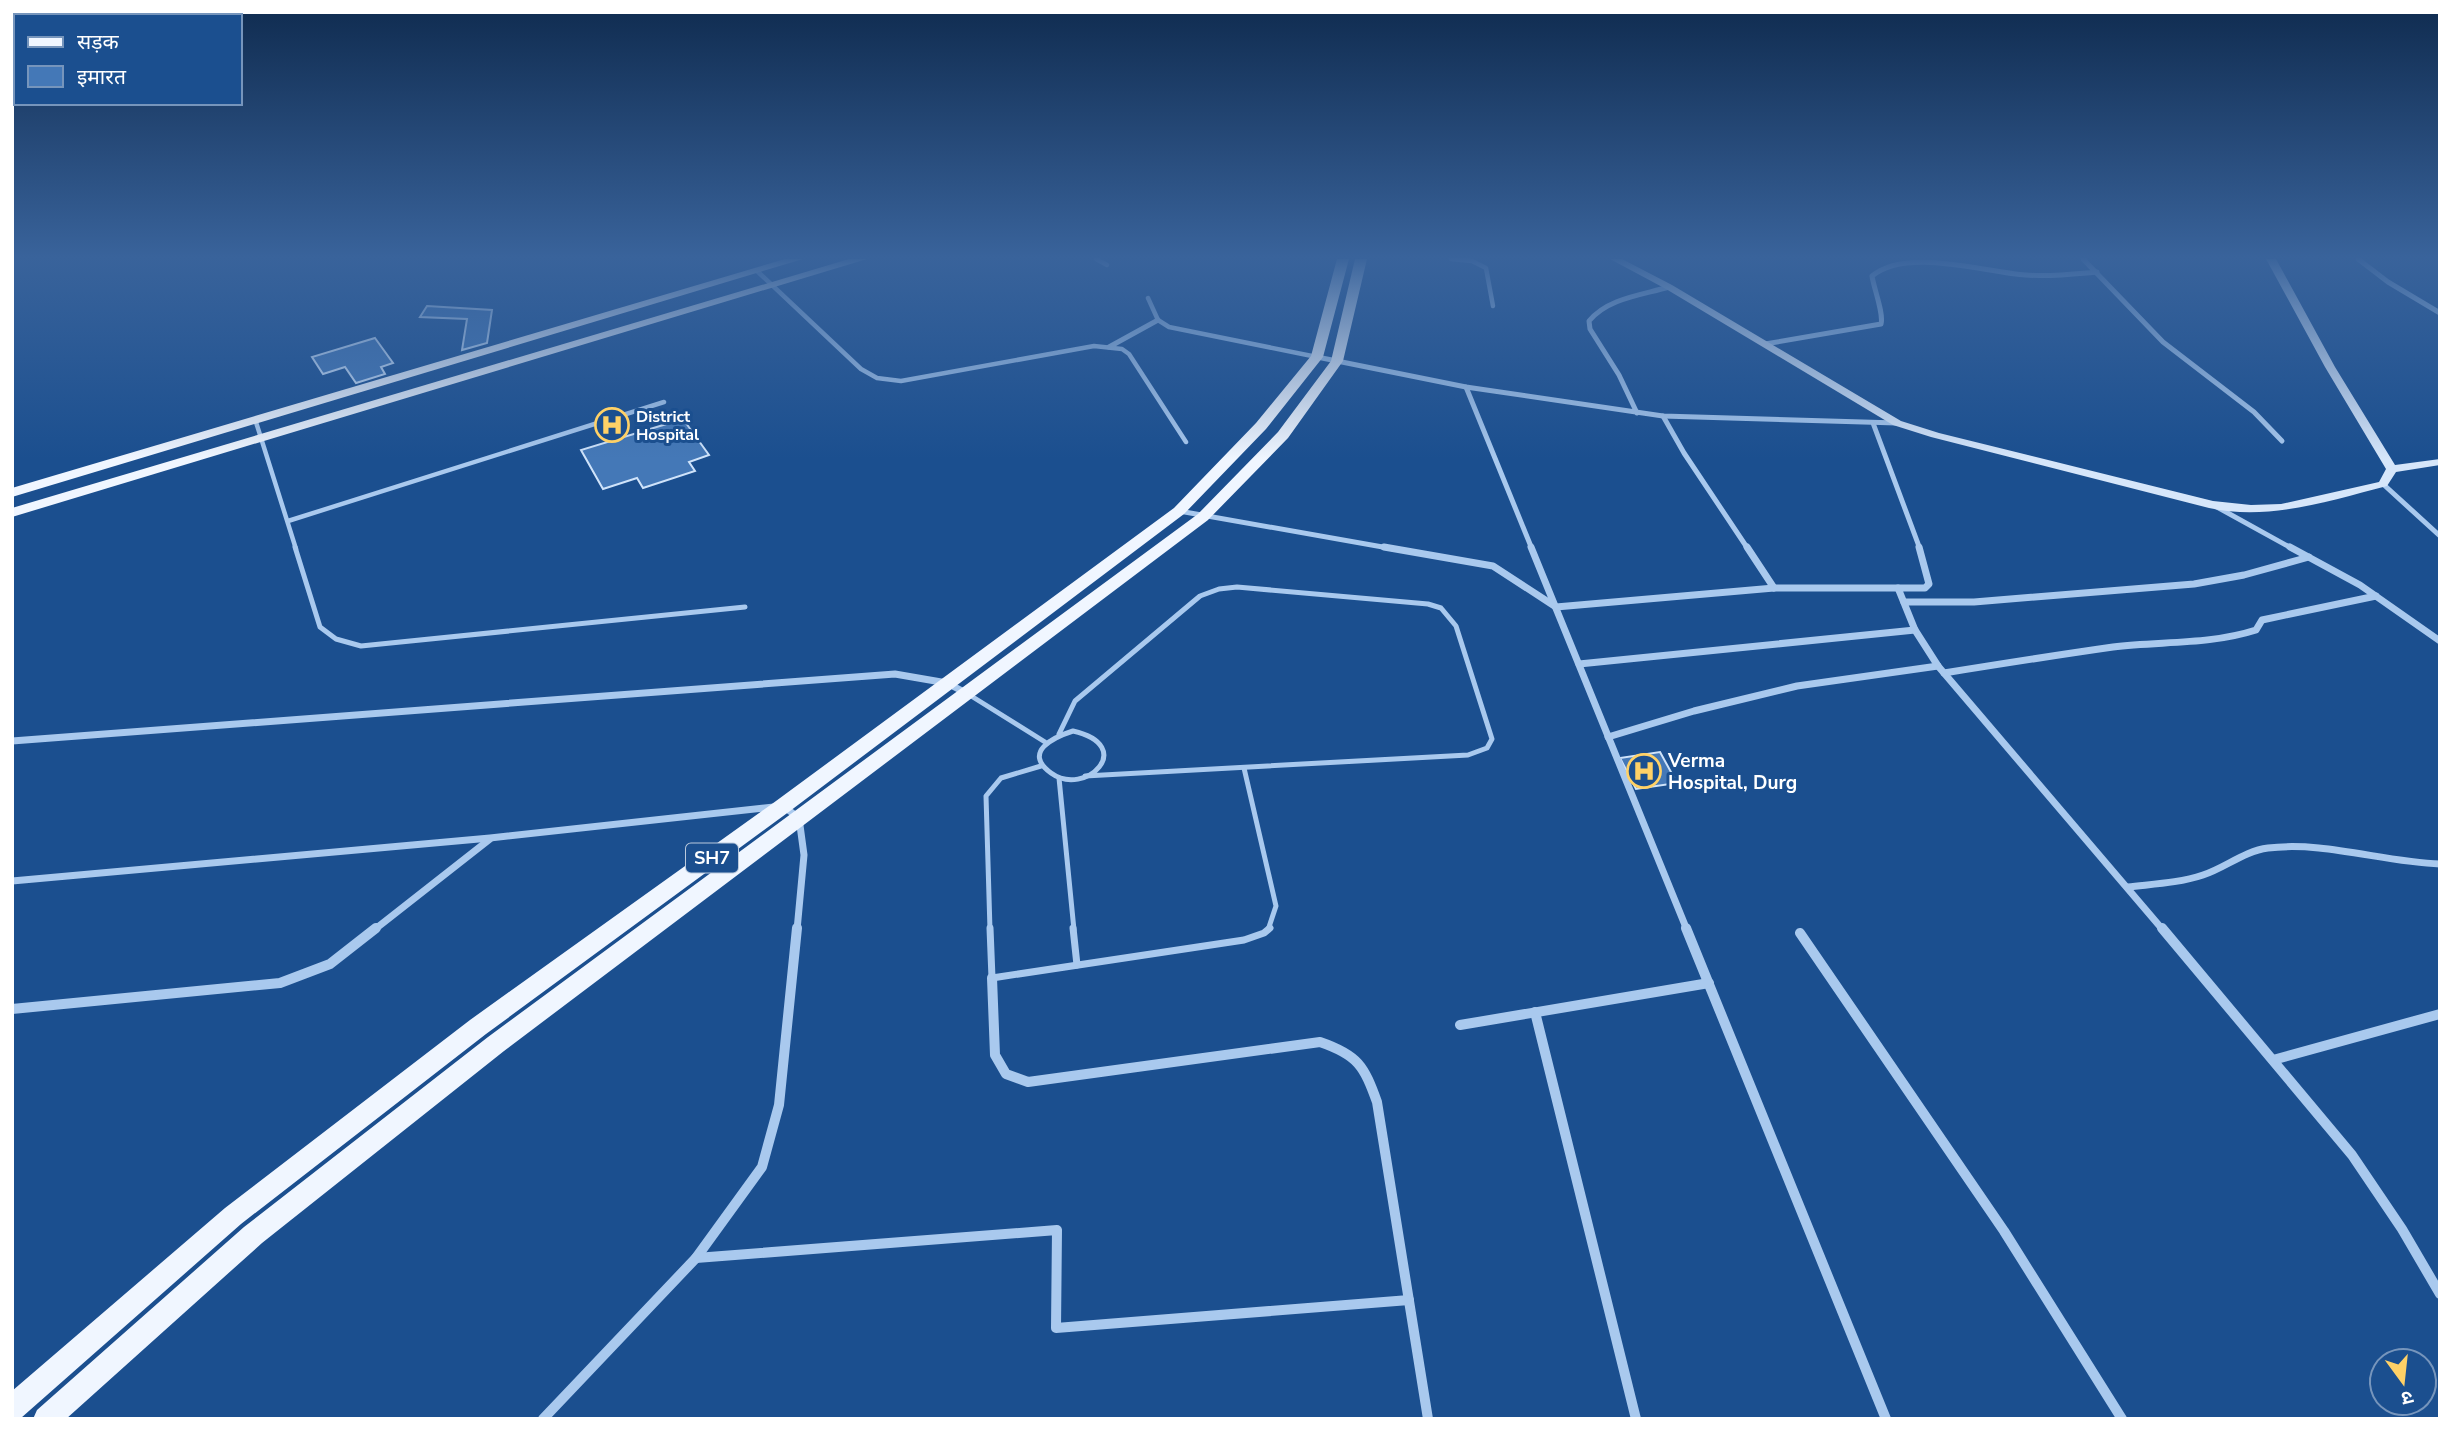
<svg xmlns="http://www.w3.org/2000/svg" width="2452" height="1431" font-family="'Nunito Sans','Noto Sans Devanagari',sans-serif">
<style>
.building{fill:#4478b7;stroke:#cfe3fa;stroke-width:2}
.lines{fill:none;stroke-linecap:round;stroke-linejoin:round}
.lane-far2{stroke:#a9c9ee;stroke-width:4.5}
.lane-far1{stroke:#a9c9ee;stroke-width:5}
.lane{stroke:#a9c9ee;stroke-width:7}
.street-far2{stroke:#a9c9ee;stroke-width:5}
.street-far1{stroke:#a9c9ee;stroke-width:7}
.street{stroke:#a9c9ee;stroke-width:10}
.secondary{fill:#d6e6fa;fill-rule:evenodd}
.primary{fill:#f0f6ff;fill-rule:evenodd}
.labels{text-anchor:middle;stroke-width:6;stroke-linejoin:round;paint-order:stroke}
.far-poi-label{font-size:16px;font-weight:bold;fill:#fff;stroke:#1b4f8f;text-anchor:start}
.shield{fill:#1b4f8f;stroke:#bbcadd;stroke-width:2}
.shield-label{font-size:18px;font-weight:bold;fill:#fff}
.poi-label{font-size:19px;font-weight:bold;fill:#fff;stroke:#1b4f8f;text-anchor:start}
</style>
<rect width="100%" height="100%" fill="#1b4f8f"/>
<!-- building -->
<g class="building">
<path d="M427 306 492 310 487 343 462 350 467 319 420 317Z"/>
<path d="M375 338 393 363 381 367 385 374 356 383 345 367 323 374 312 357Z"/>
<path d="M683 419 709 455 689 462 695 471 643 488 637 478 603 489 581 450Z"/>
<path d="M1660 752 1677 783 1636 789 1620 758Z"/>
</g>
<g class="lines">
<!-- lane-far2 -->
<g class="lane-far2">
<path d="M1096 259 1107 265"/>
<path d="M1451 259 1472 261 1486 268 1493 306"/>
<path d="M757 271 861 369 877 378 901 381 1094 346 1122 349 1129 354 1186 442"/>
<path d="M1148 298 1158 320 1169 327 1317 357"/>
<path d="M255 419 296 549"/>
<path d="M288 521 664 402"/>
</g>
<!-- lane-far1 -->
<g class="lane-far1">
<path d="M295 547 320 627 336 639 361 646 745 607"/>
<path d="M968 694 1045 742"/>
<path d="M1073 731C1138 746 1085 798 1051 773 1022 752 1054 737 1073 731Z"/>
<path d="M1059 734 1075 701 1200 596 1219 589 1237 587 1428 604 1441 608 1456 626 1492 739 1487 748 1468 755 1085 776"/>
<path d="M1244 768 1276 906 1268 930"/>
<path d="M1059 778 1074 930"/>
<path d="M990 930 986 796 1001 778 1041 766"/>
</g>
<!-- lane -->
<g class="lane">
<path d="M990 928 992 978 1244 940 1264 933 1270 928"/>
<path d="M1073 928 1077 965"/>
</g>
<!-- street-far2 -->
<g class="street-far2">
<path d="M2083 259 2163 342 2254 412 2282 441"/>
<path d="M2358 259 2388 282 2440 313"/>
<path d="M1765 344 1881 324C1884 314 1874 289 1872 276 1906 247 1984 272 2026 275 2050 277 2074 274 2097 272"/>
<path d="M1109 347 1158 320"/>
<path d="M1317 357 1466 387 1663 416 1897 423"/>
<path d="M1466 387 1532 549"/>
<path d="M1637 413 1619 375 1590 329 1589 321C1608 298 1642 295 1669 287"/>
<path d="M1663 416 1684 453 1748 549"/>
<path d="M1873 423 1920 549"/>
<path d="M2383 484 2440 536"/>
<path d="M2217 507 2293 549"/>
<path d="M1179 511 1394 549"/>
</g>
<!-- street-far1 -->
<g class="street-far1">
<path d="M1384 547 1493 566 1556 607 1774 588H1898"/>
<path d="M1531 547 1687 930"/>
<path d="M1747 547 1774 588"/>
<path d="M1919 547 1929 584 1925 588H1898L1915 630 1938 666 2163 930"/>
<path d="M2290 547 2360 585 2440 641"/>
<path d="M1904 602H1974L2194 584 2244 575 2309 557"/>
<path d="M1579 664 1915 630"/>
<path d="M1944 673C2000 664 2057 655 2113 647 2161 641 2209 645 2256 630L2262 620 2376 596"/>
<path d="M1608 737 1694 711 1797 686 1938 666"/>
<path d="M12 741 895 674 947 683 966 693"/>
<path d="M12 881 490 838 783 806 799 818 804 855 797 930"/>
<path d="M2128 887C2153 884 2179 883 2203 875 2225 868 2244 851 2268 848 2324 841 2383 862 2440 864"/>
<path d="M374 930 490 839"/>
</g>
<!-- street -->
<g class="street">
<path d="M1686 928 1886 1419"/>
<path d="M2162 928 2352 1155 2402 1229 2440 1294"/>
<path d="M1800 933 2004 1231 2122 1419"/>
<path d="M992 978 995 1055 1006 1074 1028 1082 1320 1042C1358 1055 1364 1066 1377 1102L1428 1419"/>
<path d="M12 1009 280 983 330 964 376 928"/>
<path d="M1535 1012 1636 1419"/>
<path d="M1460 1025 1709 983"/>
<path d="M2273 1060 2440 1014"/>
<path d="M696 1258 1057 1230 1056 1328 1409 1300"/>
<path d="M543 1419 696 1258 762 1167 779 1105 797 928"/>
</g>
<!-- secondary -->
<path class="secondary" d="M1610 259H1622L1672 285 1901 421 1939 433 2213 501 2251 505 2281 504 2379 482 2386 469 2325 367 2266 259H2276L2335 367 2395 465 2440 459V465L2396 472 2387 486C2329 501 2269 521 2209 508L1931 437 1893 425 1666 289Z"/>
<!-- primary -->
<g class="primary">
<path d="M785 259H803L12 497V488Z"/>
<path d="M849 259H867L12 517V508Z"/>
<path d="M1337 259H1349L1323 357 1266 429 1184 514 790 811 486 1034 241 1224 21 1418 12 1419V1391L225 1208 470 1020 776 801 1174 508 1256 423 1311 356Z"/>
<path d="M1355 259H1367L1343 361 1288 438 1208 520 504 1051 262 1243 66 1419H33L37 1410 244 1227 488 1037 1198 514 1278 432 1331 361Z"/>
</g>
</g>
<!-- sky -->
<linearGradient id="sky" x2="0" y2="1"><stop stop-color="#0f2b4f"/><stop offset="0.56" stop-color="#39639b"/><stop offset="1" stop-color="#39639b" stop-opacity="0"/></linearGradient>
<rect width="2452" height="459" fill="url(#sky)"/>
<!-- icons -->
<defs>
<g id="hospital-ring" transform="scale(1.75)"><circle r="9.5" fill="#1b4f8f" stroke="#ffd166" stroke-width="1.5"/><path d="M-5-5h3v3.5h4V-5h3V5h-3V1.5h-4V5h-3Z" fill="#ffd166"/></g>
</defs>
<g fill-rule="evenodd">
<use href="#hospital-ring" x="612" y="425"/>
<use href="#hospital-ring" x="1644" y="771"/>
</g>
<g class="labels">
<!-- far-poi labels -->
<g class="far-poi-label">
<text x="636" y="422">District<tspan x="636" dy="18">Hospital</tspan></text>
</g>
<!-- shield labels -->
<rect class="shield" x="686" y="843.5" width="52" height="29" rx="5"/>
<g class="shield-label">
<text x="712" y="864">SH7</text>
</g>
<!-- poi labels -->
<g class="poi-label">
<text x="1668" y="767">Verma<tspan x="1668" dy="22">Hospital, Durg</tspan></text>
</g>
</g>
<!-- border -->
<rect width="2452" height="1431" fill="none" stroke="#ffffff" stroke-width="28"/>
<!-- legend -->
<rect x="14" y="14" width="228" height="91" fill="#1b4f8f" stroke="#7695bc" stroke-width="2"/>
<rect x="28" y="37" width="35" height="10" fill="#f0f6ff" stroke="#7695bc" stroke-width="2"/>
<text x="77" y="49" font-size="21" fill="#ffffff">सड़क</text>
<rect x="28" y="66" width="35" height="21" fill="#4478b7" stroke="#7695bc" stroke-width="2"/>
<text x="77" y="84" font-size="21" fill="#ffffff">इमारत</text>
<!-- north arrow -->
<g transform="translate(2403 1382) rotate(165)"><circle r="33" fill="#1b4f8f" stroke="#7695bc" stroke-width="2"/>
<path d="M0-5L12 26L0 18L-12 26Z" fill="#ffd166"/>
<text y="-10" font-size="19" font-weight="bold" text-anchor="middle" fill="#ffffff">उ</text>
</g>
</svg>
